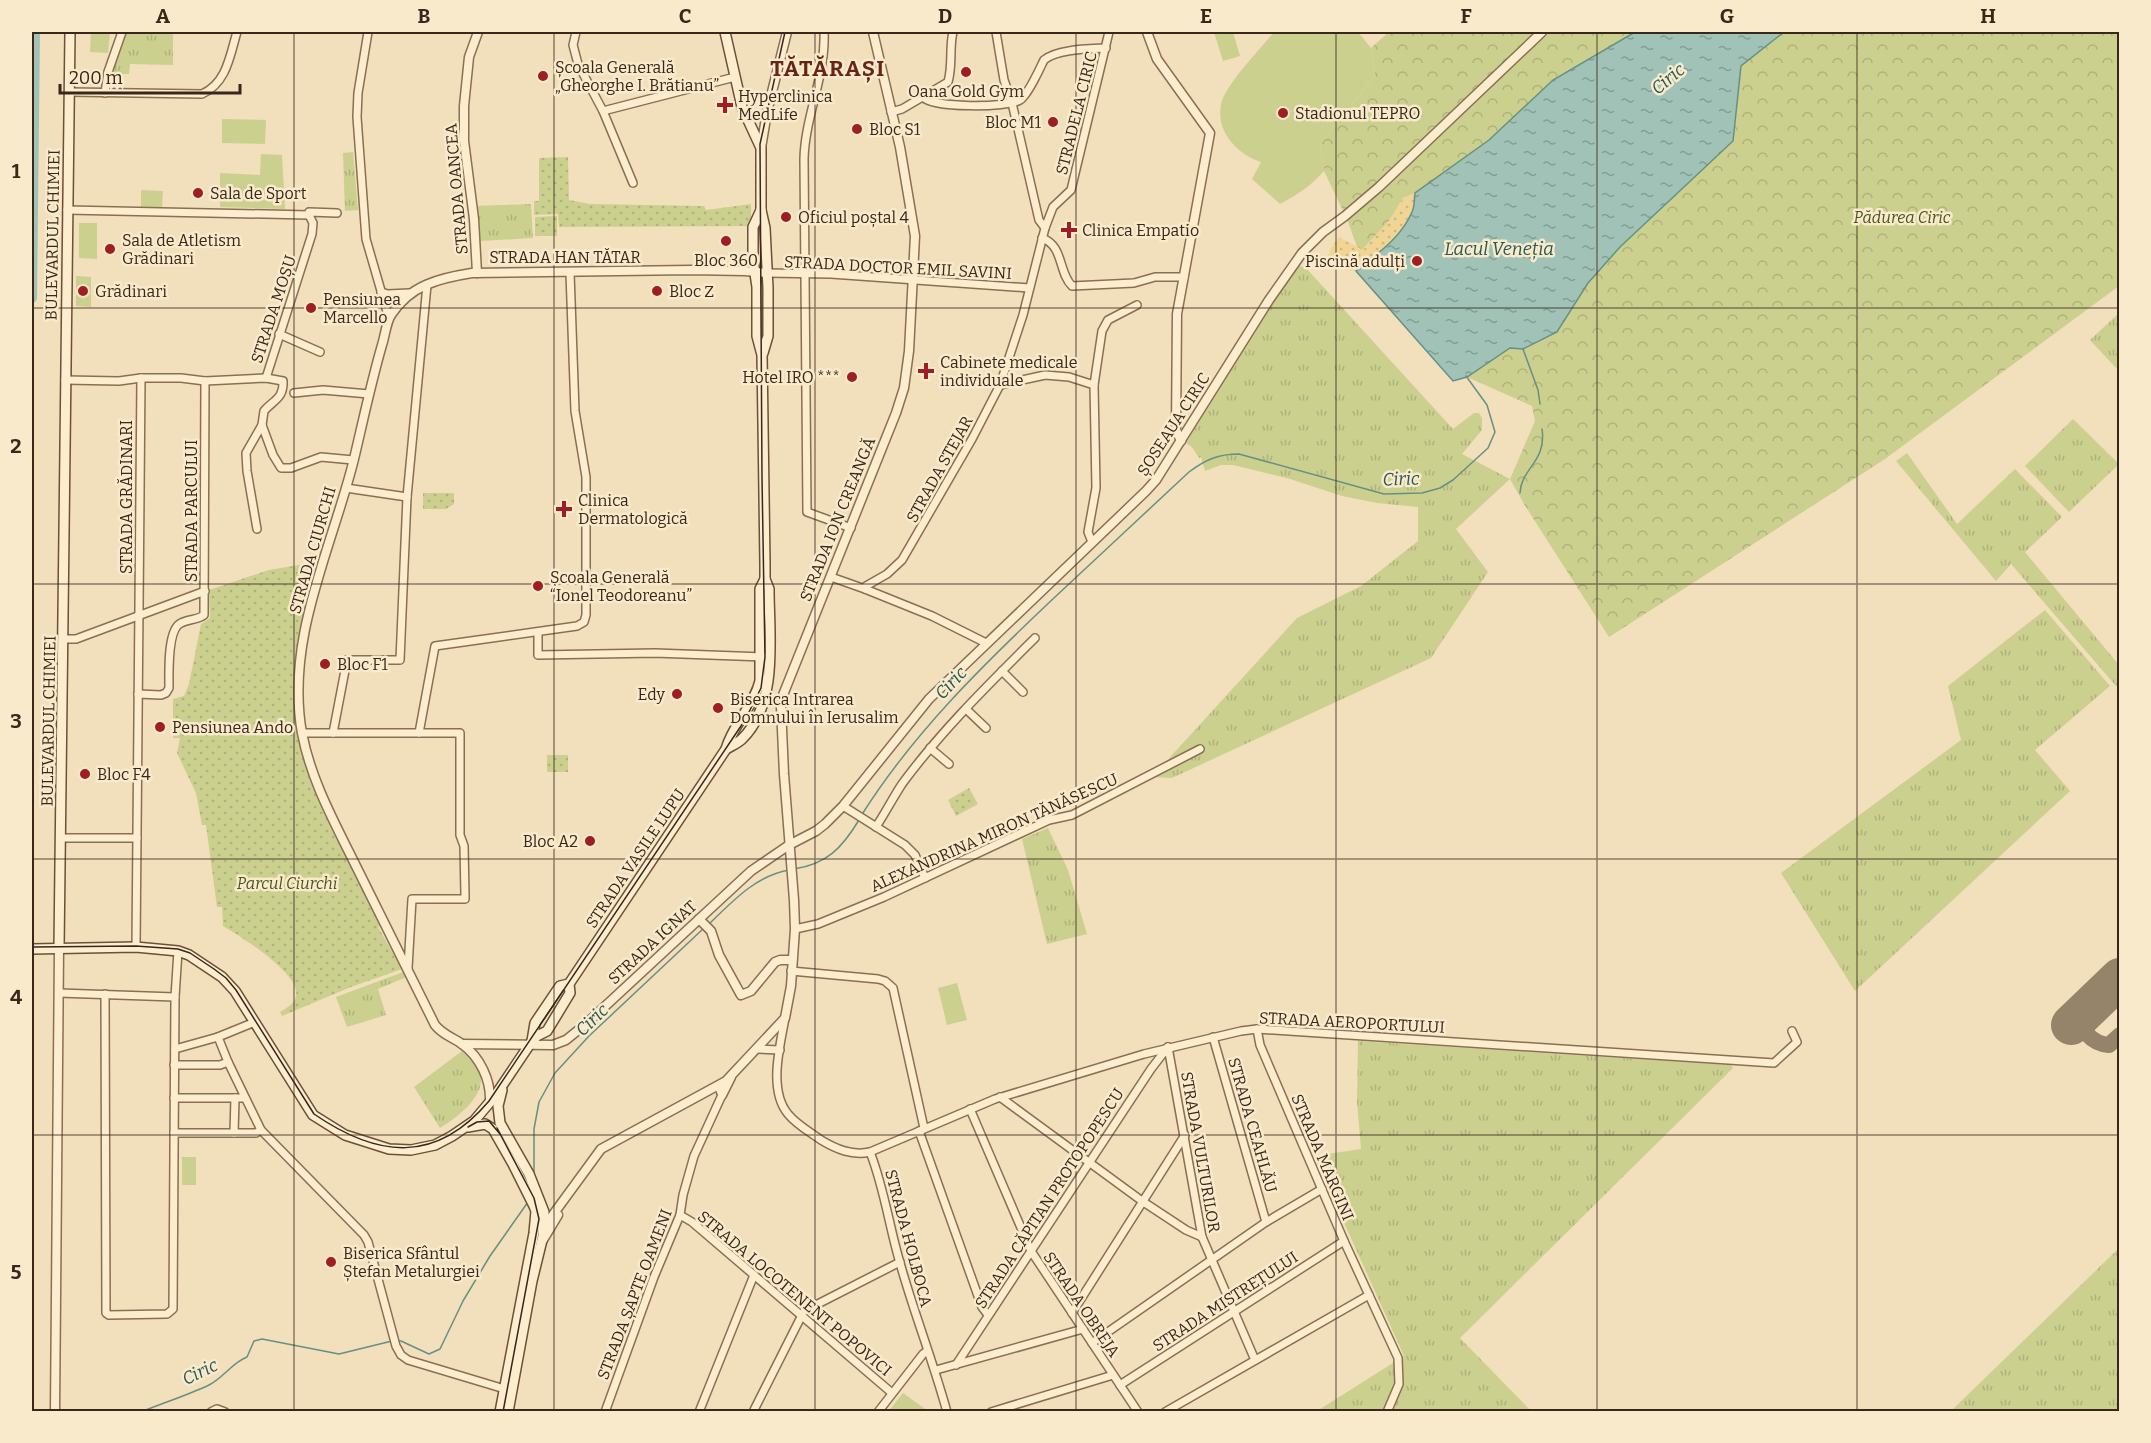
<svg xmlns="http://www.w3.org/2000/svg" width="2151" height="1443" font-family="Bitter,serif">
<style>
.grass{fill:url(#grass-tufts)}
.forest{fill:url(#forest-crowns)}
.sand{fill:url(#sand-dots)}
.park{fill:url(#park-dots)}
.garden{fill:#cbd08f}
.water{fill:url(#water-ripples);stroke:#679084;stroke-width:1.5}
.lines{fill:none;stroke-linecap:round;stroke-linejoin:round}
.stream{stroke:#679084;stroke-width:1.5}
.river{stroke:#a0c2b7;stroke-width:10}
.taxiway{stroke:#95836a;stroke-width:16}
.runway{stroke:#95836a;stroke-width:40}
.minor-casing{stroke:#8a6f54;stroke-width:10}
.tertiary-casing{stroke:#8a6f54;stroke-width:11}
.secondary-casing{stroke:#6c5037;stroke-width:12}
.minor{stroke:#fcedcf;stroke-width:7}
.tertiary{stroke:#fcedcf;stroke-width:8}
.secondary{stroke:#fcedcf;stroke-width:9}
.tram{stroke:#38271a;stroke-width:1.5}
.grid{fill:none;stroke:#38271a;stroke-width:1.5;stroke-opacity:0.55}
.poi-dot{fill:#9f1e24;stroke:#f8eacb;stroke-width:2}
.labels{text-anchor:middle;stroke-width:5;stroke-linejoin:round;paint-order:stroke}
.poi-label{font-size:16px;fill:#38271a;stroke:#f8eacb;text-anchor:start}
.street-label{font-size:16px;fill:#38271a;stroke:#f8eacb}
.park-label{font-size:16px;font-style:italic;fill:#4a561f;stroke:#f8eacb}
.water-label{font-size:18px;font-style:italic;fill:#285954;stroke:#f8eacb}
.district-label{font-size:22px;font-weight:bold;letter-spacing:1.5px;fill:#682416;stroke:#f8eacb}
.neatline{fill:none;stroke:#38271a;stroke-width:2}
.grid-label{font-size:20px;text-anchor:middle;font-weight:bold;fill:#38271a}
</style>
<defs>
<pattern id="grass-tufts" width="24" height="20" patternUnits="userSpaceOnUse" patternTransform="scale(1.5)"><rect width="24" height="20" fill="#cbd08f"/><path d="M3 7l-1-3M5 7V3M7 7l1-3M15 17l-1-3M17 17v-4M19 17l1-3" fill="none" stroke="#afb37b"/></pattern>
<pattern id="forest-crowns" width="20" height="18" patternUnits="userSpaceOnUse" patternTransform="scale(1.5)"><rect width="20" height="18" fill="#cbd08f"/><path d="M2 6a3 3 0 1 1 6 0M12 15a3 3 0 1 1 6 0" fill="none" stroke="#afb37b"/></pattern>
<pattern id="sand-dots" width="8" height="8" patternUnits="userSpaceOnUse" patternTransform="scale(1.5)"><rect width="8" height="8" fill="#f1d595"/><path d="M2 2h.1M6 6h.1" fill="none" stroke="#cfb780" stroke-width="1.8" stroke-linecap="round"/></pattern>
<pattern id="park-dots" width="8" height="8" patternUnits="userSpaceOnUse" patternTransform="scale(1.5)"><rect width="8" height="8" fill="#cbd08f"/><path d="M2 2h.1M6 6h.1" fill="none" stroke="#afb37b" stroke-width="1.8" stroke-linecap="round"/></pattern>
<pattern id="water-ripples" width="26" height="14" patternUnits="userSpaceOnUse" patternTransform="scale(1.5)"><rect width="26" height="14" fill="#a0c2b7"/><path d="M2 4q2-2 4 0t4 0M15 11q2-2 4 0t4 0" fill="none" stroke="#839e94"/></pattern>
</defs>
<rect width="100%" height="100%" fill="#f2dfbb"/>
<!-- grass -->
<g class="grass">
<path d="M126 32 173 33V65L130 64 129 74H112Z"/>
<path d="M353 152 358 210 345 211 343 153Z"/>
<path d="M531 204 533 238 480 241 478 206Z"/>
<path d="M1298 265 1306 268 1453 429 1474 413H1479L1482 418V430L1462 454 1510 479 1456 529 1488 572 1431 658 1172 778 1152 777 1297 618 1361 586 1418 541V507L1377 503 1342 496 1290 479 1233 465H1221L1205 471 1201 457 1199 458 1192 447 1186 443 1273 302Z"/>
<path d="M2118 314 2120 365 2116 368 2090 340Z"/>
<path d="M2073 419 2119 464 2069 512 2025 466Z"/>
<path d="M1907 453 1957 524 2015 469 2062 517 2025 552 2119 665V683L2116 686 2011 564 1996 581 1896 461Z"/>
<path d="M2045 610 2110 686 2035 750 2070 791 1855 991 1781 873 1961 740 1948 686Z"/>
<path d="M1048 828 1068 870 1087 934 1047 944 1022 839Z"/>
<path d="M406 971 409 976 378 989 386 1015 347 1027 336 997Z"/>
<path d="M1358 1041 1731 1065 1733 1068 1460 1338 1531 1411H1317L1404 1356 1314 1156 1361 1149 1357 1102Z"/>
<path d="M462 1051C468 1058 477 1064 480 1073 487 1096 456 1118 440 1128L414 1087Z"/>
<path d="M2119 1245V1411H1951L2117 1250Z"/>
</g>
<!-- forest -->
<g class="forest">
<path d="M1389 32H1635L1553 80 1489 140 1415 193 1403 198 1389 221 1362 250 1357 247 1347 219 1324 171 1320 145 1375 75 1371 48Z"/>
<path d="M1784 32H2119V286L1885 459 1609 637 1524 504 1510 479 1535 421 1532 406 1467 377 1510 348 1523 349 1557 332 1588 283 1620 247 1733 141 1741 66Z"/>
</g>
<!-- sand -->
<path class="sand" d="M1415 193C1414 199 1415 206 1412 212 1400 238 1377 254 1356 271L1339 269 1327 258 1330 250 1339 237 1363 250 1389 221 1403 198Z"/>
<!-- park -->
<g class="park">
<path d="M568 157 569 200 590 204 704 206 706 210 751 204V226L559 227 558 214 534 215V201H539V158Z"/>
<path d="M557 216V236H535V217Z"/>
<path d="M423 493H454V504L446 509H423Z"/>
<path d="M323 561 313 595 300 678 307 754 384 923 378 927 402 969 351 987 282 1016 280 1012C287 1008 295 1003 296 996 301 974 240 936 223 926L222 907H217L206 825H202L196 793 177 753 180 738H173V699L184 696 189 684 201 624 210 618 209 590 269 570Z"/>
<rect x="547" y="755" width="21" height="17"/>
<path d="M969 788 978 804 956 816 948 800Z"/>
</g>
<!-- garden -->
<g class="garden">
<path d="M91 32H110L108 53 90 52Z"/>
<path d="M1214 32H1233L1240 56 1223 61Z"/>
<path d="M1274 32H1358L1371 48 1375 75 1320 145 1324 171C1311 186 1297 195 1280 204L1252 179 1261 162C1235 154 1212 127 1223 98 1232 78 1259 50 1274 32Z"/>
<path d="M222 119 266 120 265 144 222 143Z"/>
<path d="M261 154 282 155 285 209 220 207V173L260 175Z"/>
<path d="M141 190 163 191 162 208H141Z"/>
<path d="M79 223H97V259L79 258Z"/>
<path d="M76 276 91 277V307L76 306Z"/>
<path d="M957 983 967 1020 947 1025 938 988Z"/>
<rect x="182" y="1157" width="14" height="28"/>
<path d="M903 1393 928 1411H889Z"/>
</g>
<!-- water -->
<path class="water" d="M1635 32H1784L1741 66 1733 141 1620 247 1588 283 1557 332 1523 349 1510 348 1467 377 1453 381 1356 271C1377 254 1401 238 1412 212 1415 206 1414 199 1415 193L1489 140 1553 80Z"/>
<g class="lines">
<!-- stream -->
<g class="stream">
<path d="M1523 349 1538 390 1540 404"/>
<path d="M1520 493C1521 468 1547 462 1542 429"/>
<path d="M861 816C913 733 984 664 1055 597 1100 555 1144 514 1189 472 1205 460 1218 454 1239 454L1384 494 1422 493 1440 488 1453 480 1488 448 1495 432 1487 405 1466 376"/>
<path d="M794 869C827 864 842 848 859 820"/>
<path d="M708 925C732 902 755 876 789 870"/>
<path d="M534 1173V1129L539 1102 555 1073 589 1036 704 928"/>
<path d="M396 1341H401L429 1354 440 1349 463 1301 490 1256 528 1202"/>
<path d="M141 1412C163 1403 188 1395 209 1385 223 1378 233 1362 247 1357L254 1341 262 1339 339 1354 392 1341"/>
</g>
<!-- river -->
<path class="river" d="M32 298 35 32"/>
<!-- taxiway -->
<path class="taxiway" d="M2110 987C2072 990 2071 1041 2109 1045L2120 1035"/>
<!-- runway -->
<path class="runway" d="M2071 1025 2120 978"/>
<!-- minor casing -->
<g class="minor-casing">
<g id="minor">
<path d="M368 32 358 93 357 117 366 239 388 315 390 317"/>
<path d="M576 32 573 45 578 64 603 111 633 183"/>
<path d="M824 32C826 76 805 116 804 159L807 512 851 528"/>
<path d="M70 92 202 94C227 83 230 55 237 32"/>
<path d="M105 93 108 72 122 32"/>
<path d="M923 97C932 108 1007 108 1020 100 1028 95 1039 70 1044 60 1057 49 1089 49 1106 48"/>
<path d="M603 111 735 77"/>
<path d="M891 112 902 109 948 82C953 65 949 48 953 32"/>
<path d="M67 210 309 215V212L337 213"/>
<path d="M1045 228 1053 207 1071 190 1109 32"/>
<path d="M1042 238C1064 246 1058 272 1072 286L1134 283 1155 277H1184"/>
<path d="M766 273 831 274 1029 288"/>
<path d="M381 292 388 294 409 293"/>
<path d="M279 334 320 352"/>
<path d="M266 378 312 234 313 223 309 215"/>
<path d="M65 380 119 381 141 378H181L205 381 266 378 283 381C284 399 273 400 264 411L262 425 246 453 247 471 257 529"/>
<path d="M1000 385 1045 375 1069 377 1094 385"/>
<path d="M294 393 323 390 369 394"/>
<path d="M262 425 273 455 281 468H291L321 457 353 460"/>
<path d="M346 488 407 497"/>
<path d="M1092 542 1088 532 1096 488 1094 385 1102 331 1108 320 1137 305"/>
<path d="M831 577 865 589 866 586 887 574 902 560 972 439 1000 385 1023 315 1045 228 1039 220 1012 103 1004 80 996 32"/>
<path d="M865 589 932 616 986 643"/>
<path d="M538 632V655L655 653 765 657"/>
<path d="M64 639H76L205 591"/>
<path d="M1002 671 1023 692"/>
<path d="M138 694 161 695 166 693 169 688C169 674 167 629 181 623 189 619 198 620 204 615L205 381"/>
<path d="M966 709 986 728"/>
<path d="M302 733H419L435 646 577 626 584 622 586 615V477L575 411 570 273"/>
<path d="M333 733 347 660H400L407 497 427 285"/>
<path d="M930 748 949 764"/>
<path d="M843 806 905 845 915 855 925 878"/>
<path d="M876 827C885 813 893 798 902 784 941 731 988 685 1035 638"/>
<path d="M62 838H137"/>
<path d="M795 929 818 924 884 897 1049 820 1072 815 1200 749"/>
<path d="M136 947 141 378"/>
<path d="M408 968 412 899H465V895L464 846 460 835V733H419"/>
<path d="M791 971 878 979 885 981 893 988 924 1128"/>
<path d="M59 993 175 997"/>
<path d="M105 994 106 1313 109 1315 167 1314 173 1309 175 997 178 951"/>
<path d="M785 1018C780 1046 768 1090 788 1114 797 1125 810 1132 821 1140 836 1149 852 1156 870 1152L995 1099 1144 1054 1241 1031 1257 1029 1774 1063 1797 1042 1792 1031"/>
<path d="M255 1022 218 1037 228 1062 261 1130 364 1235 368 1242 396 1346 401 1355 408 1360 508 1390"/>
<path d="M1257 1029 1260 1045 1344 1241 1398 1358 1399 1384 1387 1412"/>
<path d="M1213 1037 1266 1222"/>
<path d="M1168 1047 1202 1237 1255 1360"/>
<path d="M175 1049 218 1037"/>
<path d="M758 1049 780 1050"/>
<path d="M174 1065H220L228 1062"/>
<path d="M1000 1097 1142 1201 1186 1230 1202 1237"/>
<path d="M174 1098H245"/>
<path d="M970 1109 1031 1251 1138 1412"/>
<path d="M919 1131 982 1307 988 1315"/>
<path d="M174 1133H256L261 1130"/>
<path d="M234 1133 235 1098"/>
<path d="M870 1152C884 1187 889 1226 900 1263 914 1313 933 1361 947 1412"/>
<path d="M680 1215 692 1222 892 1393"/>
<path d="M1072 1313 1185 1135"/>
<path d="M1092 1343 1266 1222 1322 1189"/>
<path d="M956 1365 1151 1069 1168 1047"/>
<path d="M936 1370 1083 1329"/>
<path d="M1120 1385 1344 1241"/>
<path d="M211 1412 217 1409 225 1412"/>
<path d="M605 1412 654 1277 680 1215 683 1195 694 1156 722 1095 718 1086"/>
<path d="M699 1412 754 1275"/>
<path d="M753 1412 804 1311 900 1262"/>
<path d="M878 1412 923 1354 927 1351"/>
<path d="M991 1412 1113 1375"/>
<path d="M1165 1412 1369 1295"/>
</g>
</g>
<!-- tertiary casing -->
<g class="tertiary-casing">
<g id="tertiary">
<path d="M1147 32 1157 59 1210 133 1177 314 1176 430 1181 441"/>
<path d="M761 148 767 112 787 32"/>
<path d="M477 273 474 219 464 141V106L469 57 478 32"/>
<path d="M699 919 711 931 719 955 741 995 751 991 775 962 780 960H792"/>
<path d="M462 1044 553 1045 566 1040 587 1023 751 871 789 845 816 831 825 824 843 806 929 699 1146 491 1156 480 1269 300 1302 253 1323 232 1345 216 1379 187 1542 32"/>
<path d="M722 1095 731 1077"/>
<path d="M490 1102C491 1080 480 1057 462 1044 452 1037 443 1035 435 1025 406 966 377 909 348 850 329 812 310 775 302 733 285 639 332 548 354 459 363 421 371 383 382 345 385 336 386 323 391 315 410 285 440 278 472 273L691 270 745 271 766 273"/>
<path d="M539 1219 548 1220 552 1216 601 1149 726 1081 785 1018 791 986 795 929 794 900 784 774 781 707 783 695 896 413 904 388 909 351 915 236 900 147 873 32"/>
<path d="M543 1240 558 1215"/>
<path d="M55 1412 59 948"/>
</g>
</g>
<!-- secondary casing -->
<g class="secondary-casing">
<g id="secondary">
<path d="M725 32 742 107 761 148V210L765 228 768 288V336L763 353"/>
<path d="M726 749C731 746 738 743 742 739 779 703 769 636 769 589L765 579V564L762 355 757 336V287L753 260V227L761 210"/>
<path d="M59 948 70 32"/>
<path d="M32 949 136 947 178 951 189 955 222 977 235 991 313 1115 345 1135 389 1149 411 1150 435 1145 452 1136 474 1121 495 1096 532 1041 537 1036 547 1031 570 993 569 984 726 749C733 724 754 706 760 681V589L765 579"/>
<path d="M532 1041 535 1023 560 986 569 984"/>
<path d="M502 1090 498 1106 500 1123 529 1174 544 1212 543 1236 532 1281 508 1412"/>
<path d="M468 1127 485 1124 493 1129 513 1164 534 1206 536 1211 534 1233 500 1412"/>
</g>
</g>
<!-- minor -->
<use href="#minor" class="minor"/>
<!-- tertiary -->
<use href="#tertiary" class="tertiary"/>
<!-- secondary -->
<use href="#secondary" class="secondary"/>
<!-- tram -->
<g class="tram">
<path d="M32 947 136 946 178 949 190 953 214 969 226 978 236 990 314 1114C378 1158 436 1164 489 1101L745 720 761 688 765 657 762 478 760 144 785 32"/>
<path d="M468 1127 477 1122 489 1121 500 1134"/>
<path d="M497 1128 534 1198 539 1219 503 1412"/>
</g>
</g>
<!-- grid -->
<path class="grid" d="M294 32V1412M554 32V1412M815 32V1412M1076 32V1412M1336 32V1412M1597 32V1412M1857 32V1412M32 308H2120M32 584H2120M32 859H2120M32 1135H2120"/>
<!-- markers -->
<g class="poi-dot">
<circle cx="966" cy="72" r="6"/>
<circle cx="543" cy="76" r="6"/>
<path d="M722 96h6v6h6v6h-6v6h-6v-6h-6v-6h6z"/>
<circle cx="1283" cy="113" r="6"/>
<circle cx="1053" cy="122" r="6"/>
<circle cx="857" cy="129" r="6"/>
<circle cx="198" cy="193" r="6"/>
<circle cx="786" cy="217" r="6"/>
<path d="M1066 221h6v6h6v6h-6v6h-6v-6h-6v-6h6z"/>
<circle cx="726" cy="241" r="6"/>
<circle cx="110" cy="249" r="6"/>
<circle cx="1417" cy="261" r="6"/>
<circle cx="83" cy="291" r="6"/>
<circle cx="657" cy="291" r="6"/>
<circle cx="311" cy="308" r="6"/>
<path d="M923 362h6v6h6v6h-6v6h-6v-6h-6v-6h6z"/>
<circle cx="852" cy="377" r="6"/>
<path d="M561 500h6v6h6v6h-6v6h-6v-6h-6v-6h6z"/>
<circle cx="538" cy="586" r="6"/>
<circle cx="325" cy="664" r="6"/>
<circle cx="677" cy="694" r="6"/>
<circle cx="718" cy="708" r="6"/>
<circle cx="160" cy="727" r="6"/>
<circle cx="85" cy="774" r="6"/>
<circle cx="590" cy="841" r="6"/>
<circle cx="331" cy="1262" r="6"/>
</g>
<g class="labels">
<!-- poi labels -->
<g class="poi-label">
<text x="555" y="73">Școala Generală<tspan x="555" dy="18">„Gheorghe I. Brătianu”</tspan></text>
<text x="966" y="97" text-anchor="middle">Oana Gold Gym</text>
<text x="738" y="102">Hyperclinica<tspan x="738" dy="18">MedLife</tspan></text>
<text x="1295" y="119">Stadionul TEPRO</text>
<text x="1041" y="128" text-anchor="end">Bloc M1</text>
<text x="869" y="135">Bloc S1</text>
<text x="210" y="199">Sala de Sport</text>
<text x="798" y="223">Oficiul poștal 4</text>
<text x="1082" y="236">Clinica Empatio</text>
<text x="122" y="246">Sala de Atletism<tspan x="122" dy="18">Grădinari</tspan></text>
<text x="726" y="266" text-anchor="middle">Bloc 360</text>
<text x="1405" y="267" text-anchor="end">Piscină adulți</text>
<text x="95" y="297">Grădinari</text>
<text x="669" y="297">Bloc Z</text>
<text x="323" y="305">Pensiunea<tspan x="323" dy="18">Marcello</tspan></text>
<text x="940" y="368">Cabinete medicale<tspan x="940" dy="18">individuale</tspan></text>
<text x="840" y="383" text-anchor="end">Hotel IRO ***</text>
<text x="578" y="506">Clinica<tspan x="578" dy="18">Dermatologică</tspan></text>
<text x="550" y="583">Școala Generală<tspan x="550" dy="18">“Ionel Teodoreanu”</tspan></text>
<text x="337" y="670">Bloc F1</text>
<text x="665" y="700" text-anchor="end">Edy</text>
<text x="730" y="705">Biserica Intrarea<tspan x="730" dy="18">Domnului în Ierusalim</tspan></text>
<text x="172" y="733">Pensiunea Ando</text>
<text x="97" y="780">Bloc F4</text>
<text x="578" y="847" text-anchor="end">Bloc A2</text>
<text x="343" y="1259">Biserica Sfântul<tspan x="343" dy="18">Ștefan Metalurgiei</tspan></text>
</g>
<!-- street labels -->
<g class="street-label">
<text transform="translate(1076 113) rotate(-76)" y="6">STRADELA CIRIC</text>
<text transform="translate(456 189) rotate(-95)" y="6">STRADA OANCEA</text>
<text transform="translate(52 235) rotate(-89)" y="6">BULEVARDUL CHIMIEI</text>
<text x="565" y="263">STRADA HAN TĂTAR</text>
<text transform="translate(898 267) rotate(3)" y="6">STRADA DOCTOR EMIL SAVINI</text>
<text transform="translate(273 309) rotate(-72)" y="6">STRADA MOȘU</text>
<text transform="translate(1173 424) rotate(-57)" y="6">ȘOSEAUA CIRIC</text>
<text transform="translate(939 469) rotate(-61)" y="6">STRADA STEJAR</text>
<text transform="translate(126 497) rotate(-90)" y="6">STRADA GRĂDINARI</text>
<text transform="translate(191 511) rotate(-90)" y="6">STRADA PARCULUI</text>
<text transform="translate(837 519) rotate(-68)" y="6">STRADA ION CREANGĂ</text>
<text transform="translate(312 550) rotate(-74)" y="6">STRADA CIURCHI</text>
<text transform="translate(48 721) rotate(-89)" y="6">BULEVARDUL CHIMIEI</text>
<text transform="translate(994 832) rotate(-24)" y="6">ALEXANDRINA MIRON TĂNĂSESCU</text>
<text transform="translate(635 858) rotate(-56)" y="6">STRADA VASILE LUPU</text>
<text transform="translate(652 942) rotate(-43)" y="6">STRADA IGNAT</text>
<text transform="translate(1352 1022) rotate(3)" y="6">STRADA AEROPORTULUI</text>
<text transform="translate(1253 1125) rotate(74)" y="6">STRADA CEAHLĂU</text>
<text transform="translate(1201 1152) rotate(80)" y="6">STRADA VULTURILOR</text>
<text transform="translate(1323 1157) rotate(67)" y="6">STRADA MARGINI</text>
<text transform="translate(1049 1198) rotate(-57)" y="6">STRADA CĂPITAN PROTOPOPESCU</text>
<text transform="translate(909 1238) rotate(75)" y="6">STRADA HOLBOCA</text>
<text transform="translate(795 1293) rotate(40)" y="6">STRADA LOCOTENENT POPOVICI</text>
<text transform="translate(634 1294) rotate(-69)" y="6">STRADA ȘAPTE OAMENI</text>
<text transform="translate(1225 1301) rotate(-33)" y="6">STRADA MISTREȚULUI</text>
<text transform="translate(1082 1304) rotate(56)" y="6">STRADA OBREJA</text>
</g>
<!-- park labels -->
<g class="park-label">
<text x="1902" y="223">Pădurea Ciric</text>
<text x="287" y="889">Parcul Ciurchi</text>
</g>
<!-- water labels -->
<g class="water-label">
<text transform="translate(1668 79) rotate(-40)" y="6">Ciric</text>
<text x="1499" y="255">Lacul Veneția</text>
<text transform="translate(1401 479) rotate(-2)" y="6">Ciric</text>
<text transform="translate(951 683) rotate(-47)" y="6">Ciric</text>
<text transform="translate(592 1020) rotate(-44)" y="6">Ciric</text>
<text transform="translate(200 1372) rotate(-26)" y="6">Ciric</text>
</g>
<!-- district labels -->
<g class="district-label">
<text x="828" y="76">TĂTĂRAȘI</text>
</g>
</g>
<!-- border -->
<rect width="2151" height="1443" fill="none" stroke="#f8eacb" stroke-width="66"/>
<!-- scale -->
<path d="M60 84v9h180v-9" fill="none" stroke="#38271a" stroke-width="3"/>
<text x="69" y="84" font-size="18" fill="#38271a" stroke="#f8eacb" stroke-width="4.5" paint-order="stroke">200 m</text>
<rect x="33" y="33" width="2085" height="1377" class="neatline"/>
<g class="grid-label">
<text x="163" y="23">A</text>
<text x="424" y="23">B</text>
<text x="685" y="23">C</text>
<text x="945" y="23">D</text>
<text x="1206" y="23">E</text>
<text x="1466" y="23">F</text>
<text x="1727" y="23">G</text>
<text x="1988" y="23">H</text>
<text x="16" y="178">1</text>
<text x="16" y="453">2</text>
<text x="16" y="728">3</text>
<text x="16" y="1004">4</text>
<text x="16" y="1279">5</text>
</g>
</svg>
